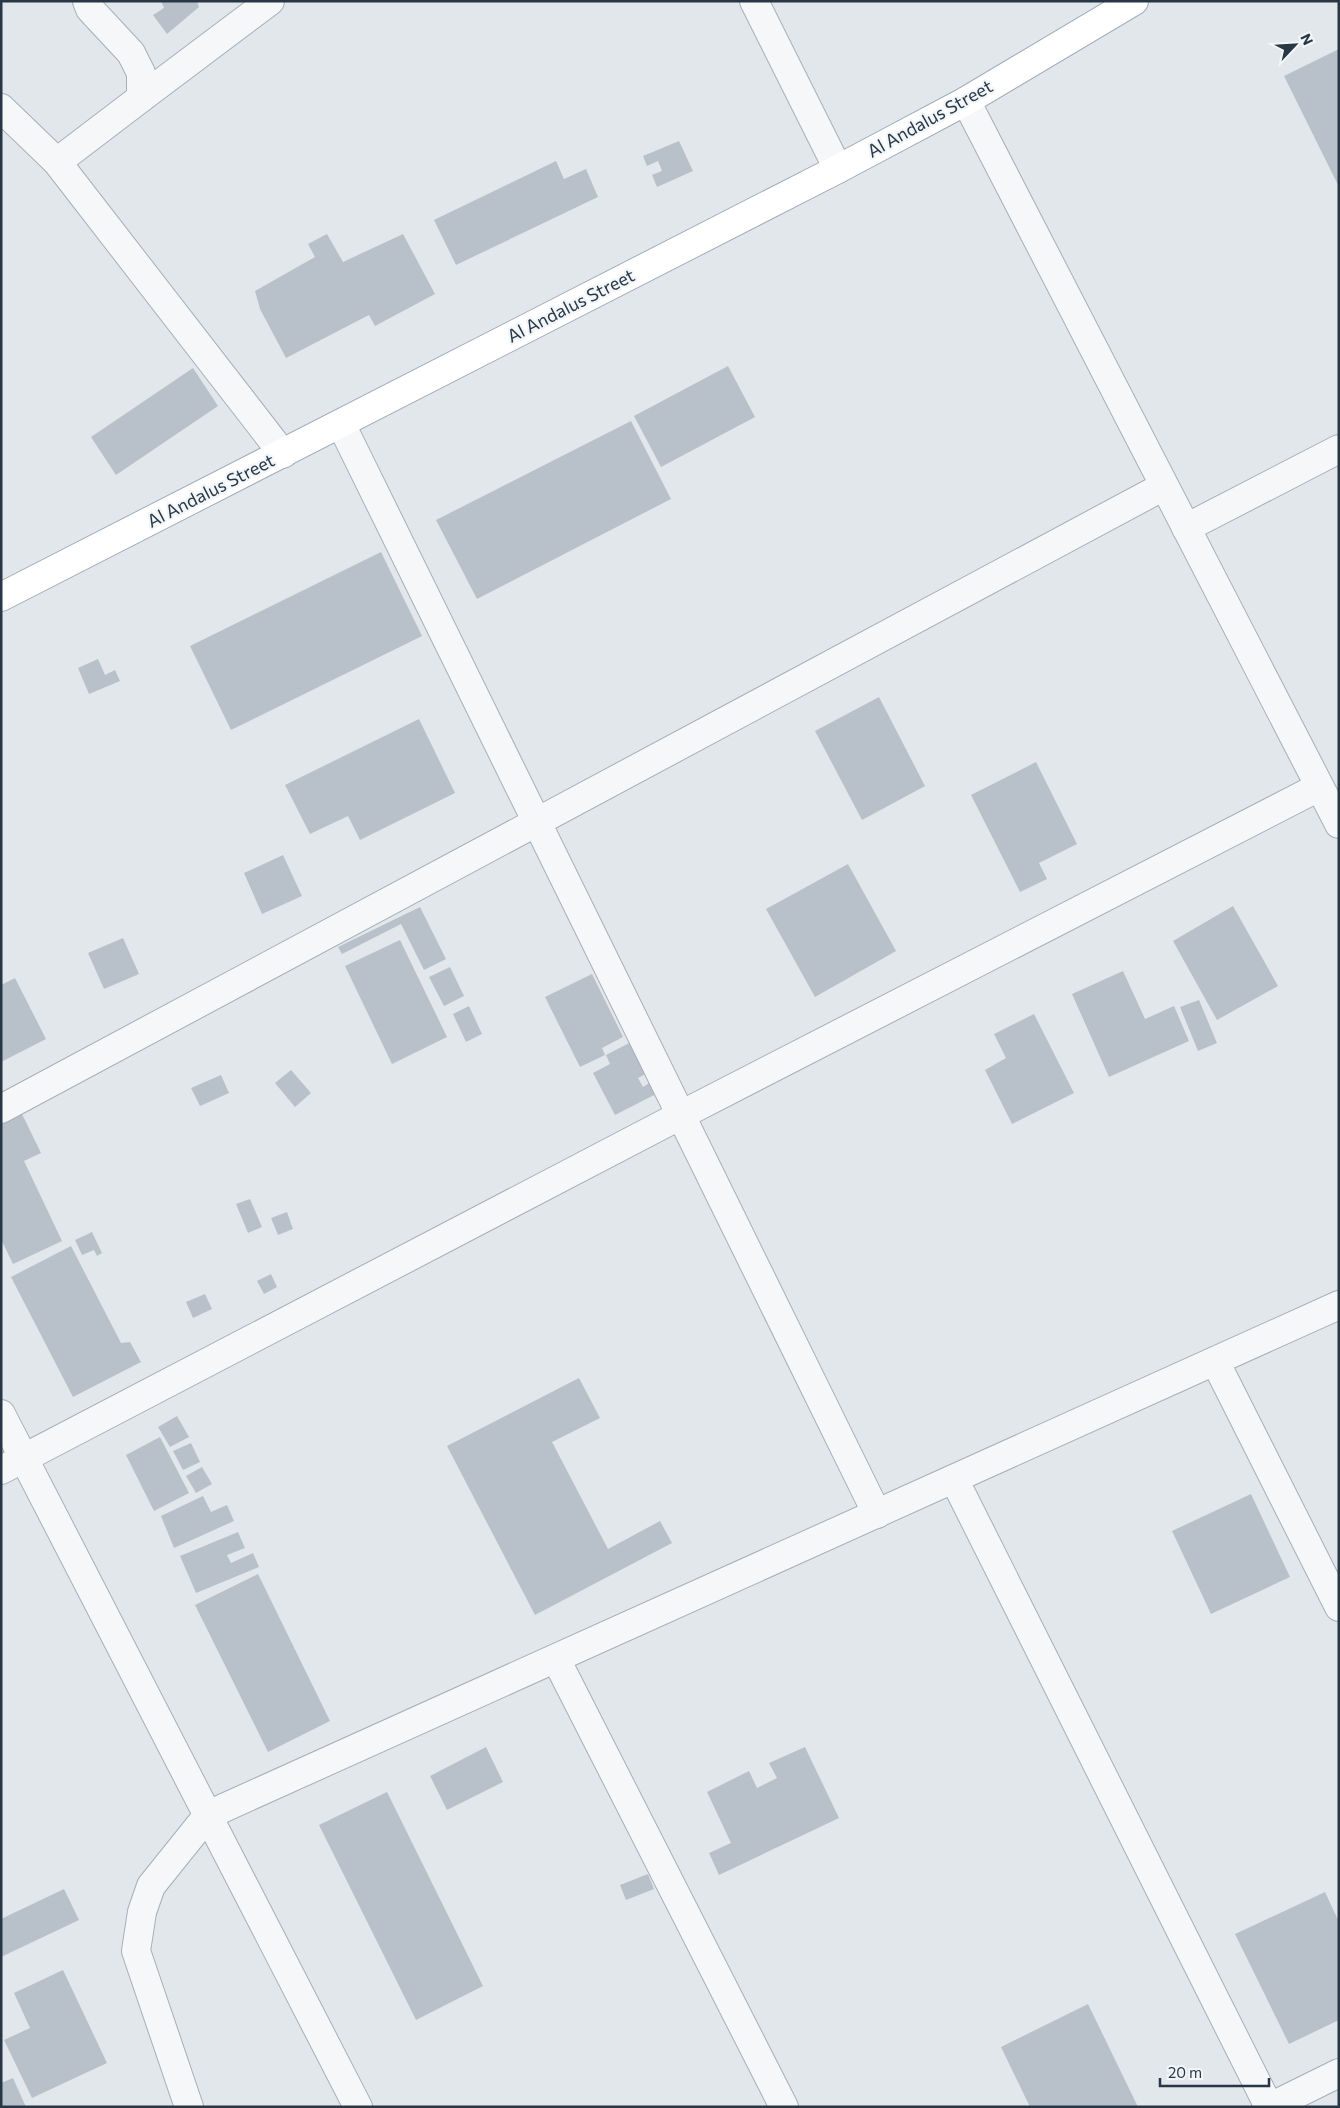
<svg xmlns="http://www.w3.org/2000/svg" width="1340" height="2108" font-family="Commissioner,sans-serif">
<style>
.building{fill:#b8c1ca}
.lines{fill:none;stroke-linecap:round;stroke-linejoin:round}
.minor-casing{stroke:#a6afb7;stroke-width:30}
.major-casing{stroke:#a0adb9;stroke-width:30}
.minor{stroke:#f5f7f9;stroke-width:28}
.major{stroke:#fff;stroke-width:28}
.labels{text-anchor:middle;stroke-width:4.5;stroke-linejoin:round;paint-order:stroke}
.street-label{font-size:18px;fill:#283745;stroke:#f2f6f9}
</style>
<rect width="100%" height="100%" fill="#e2e7ec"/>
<!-- building -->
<g class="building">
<path d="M161 1H197L199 7 167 34 153 15 164 8Z"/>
<path d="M1339 49V187L1284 76Z"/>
<path d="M679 141 693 171 657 187 652 175 662 171 658 161 647 166 643 156Z"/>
<path d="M556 161 564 179 586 169 598 197 456 265 434 220Z"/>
<path d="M327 234 343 262 403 234 435 294 375 326 369 315 286 358 260 309 255 291 315 257 308 244Z"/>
<path d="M728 366 755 417 661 467 634 416Z"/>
<path d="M193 368 218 406 116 475 91 437Z"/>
<path d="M631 421 671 499 477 599 436 520Z"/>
<path d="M381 552 422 636 231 730 190 646Z"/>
<path d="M98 659 105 675 115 670 120 681 89 694 78 668Z"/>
<path d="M879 697 925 786 862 820 815 731Z"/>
<path d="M419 719 455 793 360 840 348 816 310 834 285 785Z"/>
<path d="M1036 762 1077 844 1039 863 1047 879 1020 892 971 795Z"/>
<path d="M283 855 302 896 262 914 244 873Z"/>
<path d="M848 864 896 951 815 997 766 909Z"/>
<path d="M1233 906 1278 986 1217 1020 1173 941Z"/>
<path d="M420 907 446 959 424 970 401 924 342 954 338 947Z"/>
<path d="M123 938 139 974 104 989 88 953Z"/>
<path d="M400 940 447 1037 392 1064 345 966Z"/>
<path d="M450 967 464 996 444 1006 429 977Z"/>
<path d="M1123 971 1145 1019 1174 1006 1189 1041 1109 1077 1072 994Z"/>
<path d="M592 974 623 1037 602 1048 605 1055 580 1067 545 997Z"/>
<path d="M15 978 46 1039 1 1062V985Z"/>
<path d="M1199 1000 1217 1043 1198 1051 1180 1007Z"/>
<path d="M469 1006 482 1034 466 1042 453 1014Z"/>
<path d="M1034 1014 1074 1093 1012 1124 985 1070 1006 1058 994 1034Z"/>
<path d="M637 1039 653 1070 638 1078 643 1087 654 1080 660 1092 615 1115 593 1073 610 1064 606 1055Z"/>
<path d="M291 1070 311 1093 295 1107 275 1083Z"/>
<path d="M221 1075 229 1093 200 1106 191 1088Z"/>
<path d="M22 1114 41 1153 24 1161 62 1241 13 1264 1 1239V1124Z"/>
<path d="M250 1199 262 1227 248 1233 236 1204Z"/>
<path d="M287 1212 293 1229 278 1235 271 1218Z"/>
<path d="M92 1232 102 1253 97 1256 94 1250 82 1255 75 1240Z"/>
<path d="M71 1246 121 1343 130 1342 141 1362 73 1397 11 1277Z"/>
<path d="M271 1274 277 1287 264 1294 257 1281Z"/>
<path d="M205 1294 212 1309 193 1318 186 1302Z"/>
<path d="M579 1378 600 1418 552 1442 608 1549 660 1521 672 1543 535 1615 447 1446Z"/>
<path d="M177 1416 189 1437 170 1447 158 1427Z"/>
<path d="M160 1437 189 1493 154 1511 126 1455Z"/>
<path d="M191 1443 200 1462 183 1470 173 1451Z"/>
<path d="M202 1467 212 1484 196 1493 186 1476Z"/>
<path d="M1251 1494 1290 1577 1211 1614 1172 1531Z"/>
<path d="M203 1496 211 1512 227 1505 234 1521 174 1548 161 1516Z"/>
<path d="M238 1532 245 1548 227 1555 231 1563 253 1553 259 1567 196 1593 180 1556Z"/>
<path d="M258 1574 330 1721 268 1752 195 1605Z"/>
<path d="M486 1747 503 1782 447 1810 430 1776Z"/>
<path d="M805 1747 839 1818 719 1875 709 1853 731 1843 707 1792 749 1771 757 1788 777 1778 769 1763Z"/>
<path d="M387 1792 483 1986 416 2020 319 1825Z"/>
<path d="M648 1874 654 1889 626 1900 620 1885Z"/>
<path d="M64 1889 79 1920 1 1957V1919Z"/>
<path d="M1325 1892 1339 1922V2020L1289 2044 1235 1934Z"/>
<path d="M63 1970 107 2063 32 2098 4 2040 30 2028 14 1993Z"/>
<path d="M1088 2004 1138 2107H1030L1001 2047Z"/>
<path d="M13 2078 26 2107H1V2083Z"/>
</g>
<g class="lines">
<!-- minor casing -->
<g class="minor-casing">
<g id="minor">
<path d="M754 1 838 169"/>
<path d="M141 98 270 1"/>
<path d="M966 101 1339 824"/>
<path d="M1 108 57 162 283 454"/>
<path d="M57 162 141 98V73L131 53 90 9 87 1"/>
<path d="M341 424 877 1514"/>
<path d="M1186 528 1339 449"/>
<path d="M1 1109 1164 486"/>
<path d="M1215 1361 1339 1607"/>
<path d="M1 1414 358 2107"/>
<path d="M1 1470 681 1115 1319 787"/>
<path d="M954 1479 1269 2107"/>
<path d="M556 1659 784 2107"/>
<path d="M189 2107 136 1951 142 1912 151 1886 208 1815 1339 1305"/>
<path d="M1270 2107 1339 2073"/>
</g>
</g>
<!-- major casing -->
<g class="major-casing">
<path id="major" d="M1 597 838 169 966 101 1134 1"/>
</g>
<!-- minor -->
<use href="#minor" class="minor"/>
<!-- major -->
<use href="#major" class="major"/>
</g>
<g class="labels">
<!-- street labels -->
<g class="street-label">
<text transform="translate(930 119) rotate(-29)" y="6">Al Andalus Street</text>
<text transform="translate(571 306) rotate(-27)" y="6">Al Andalus Street</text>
<text transform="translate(211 491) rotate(-27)" y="6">Al Andalus Street</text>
</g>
</g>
<!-- border -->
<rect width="1340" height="2108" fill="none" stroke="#283745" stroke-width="5"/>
<!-- north arrow -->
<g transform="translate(1295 45) rotate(65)" stroke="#f2f6f9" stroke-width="4" paint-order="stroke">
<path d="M0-4L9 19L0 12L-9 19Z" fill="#283745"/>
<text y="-8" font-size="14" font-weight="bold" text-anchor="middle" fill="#283745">N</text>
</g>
<!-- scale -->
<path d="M1160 2078v8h109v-8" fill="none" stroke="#283745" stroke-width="2.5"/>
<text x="1168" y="2078" font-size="15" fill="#283745" stroke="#f2f6f9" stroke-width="4" paint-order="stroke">20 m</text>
</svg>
